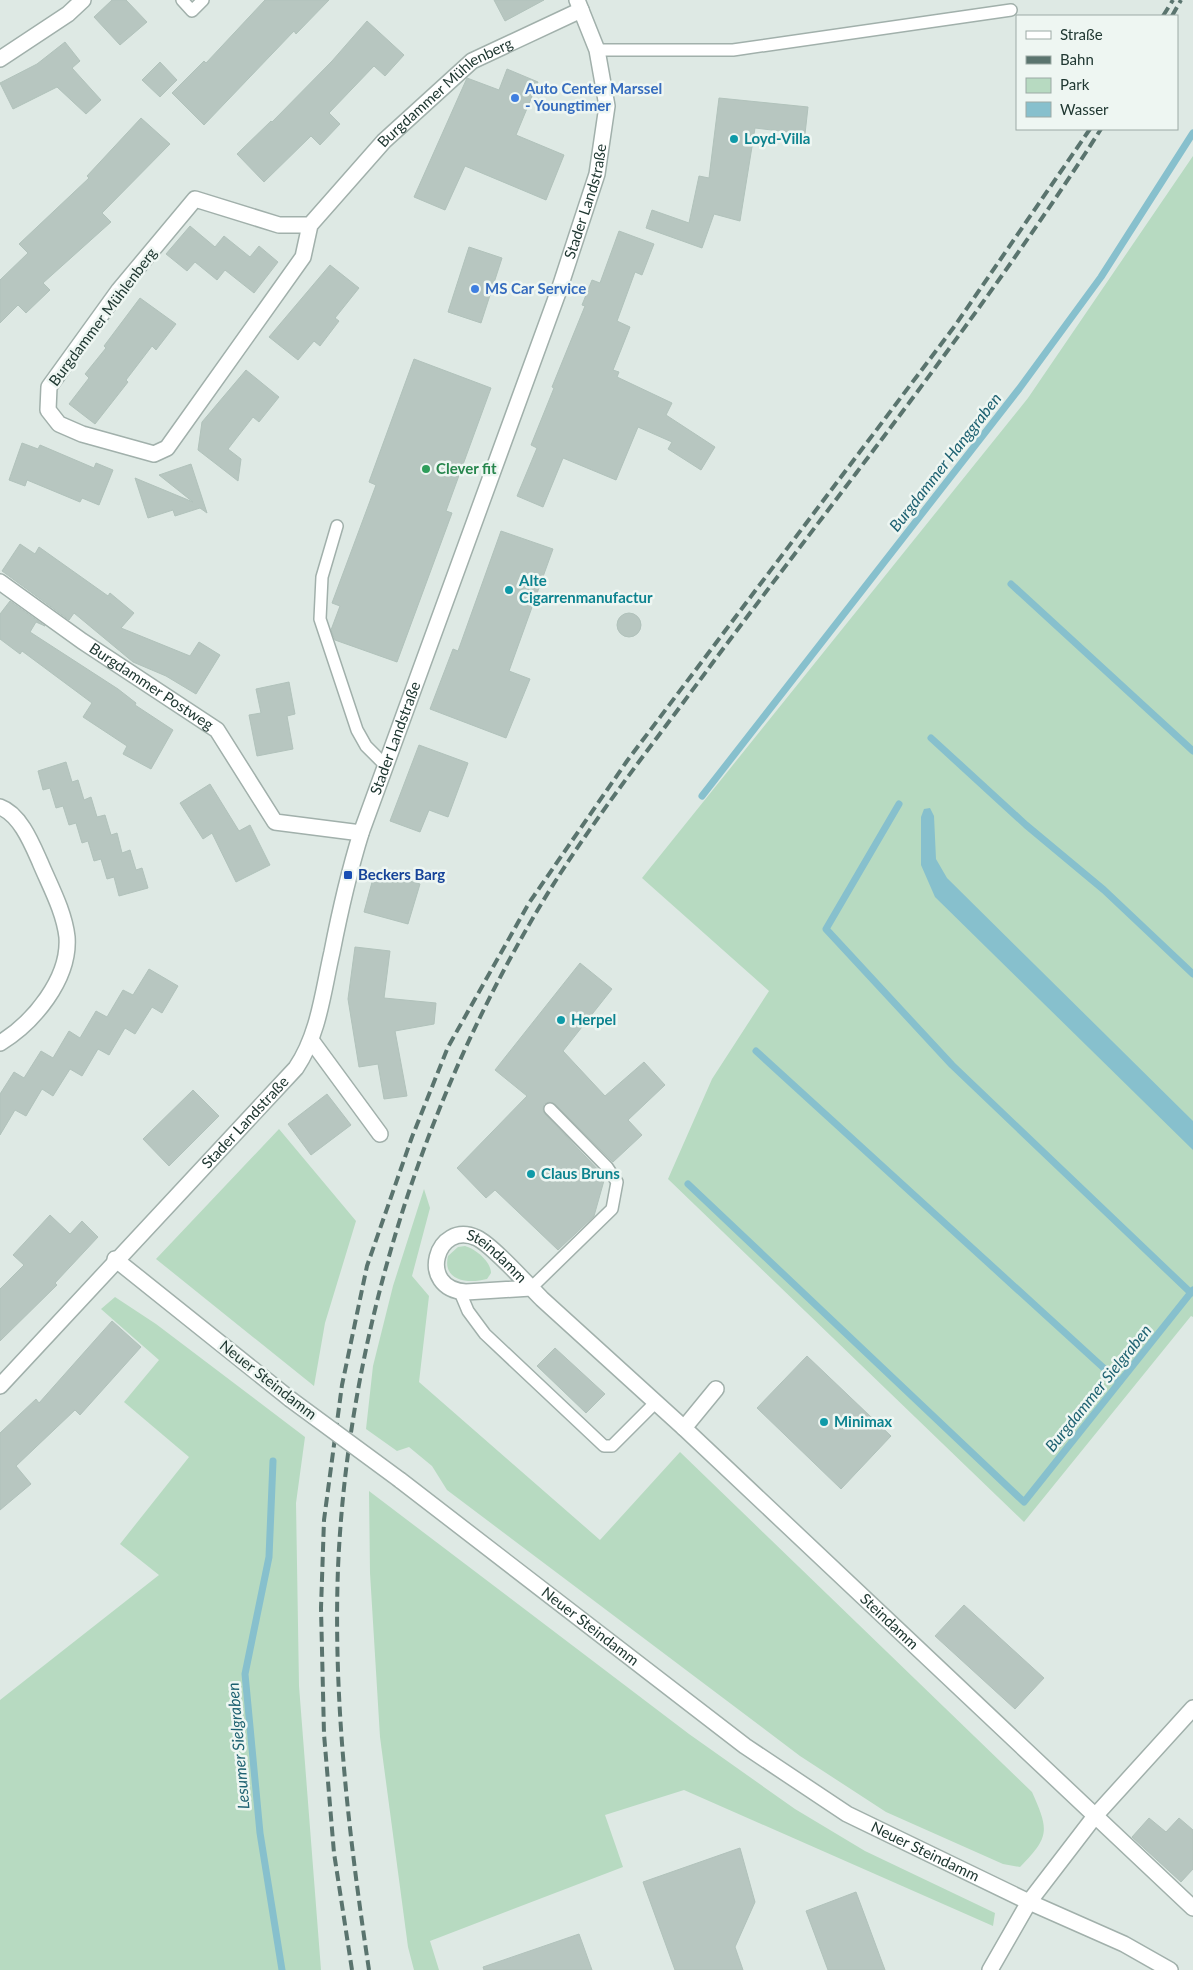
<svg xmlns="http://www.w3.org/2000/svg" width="1193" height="1970" font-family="Lato,sans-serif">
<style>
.green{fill:#b7dac1}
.water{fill:#87c0cd}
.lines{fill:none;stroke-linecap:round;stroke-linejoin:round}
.stream{stroke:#87c0cd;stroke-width:7}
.building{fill:#b7c6c0;stroke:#b1c2bb}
.service-casing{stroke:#a1b0ab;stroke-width:14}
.minor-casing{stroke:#a1b0ab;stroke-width:18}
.tertiary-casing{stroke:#a1b0ab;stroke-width:18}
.service{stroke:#fff;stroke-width:11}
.minor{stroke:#fff;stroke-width:15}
.tertiary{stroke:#fff;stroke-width:15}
.rail{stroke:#5a746e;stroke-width:4;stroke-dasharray:10 5;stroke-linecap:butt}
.minor-bridge-casing{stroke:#a1b0ab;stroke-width:18;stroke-linecap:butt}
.minor-bridge{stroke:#fff;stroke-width:15}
.shop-dot{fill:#3f7fe0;stroke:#eef6f2;stroke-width:2}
.culture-dot{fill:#0f9aa8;stroke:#eef6f2;stroke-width:2}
.leisure-dot{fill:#2e9e5b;stroke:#eef6f2;stroke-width:2}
.transit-dot{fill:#1a4fb4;stroke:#eef6f2;stroke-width:2}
.labels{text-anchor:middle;stroke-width:5;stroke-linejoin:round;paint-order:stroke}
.shop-label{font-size:15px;font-weight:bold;fill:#366cbe;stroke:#eef6f2;text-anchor:start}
.street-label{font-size:15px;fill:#203832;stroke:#eef6f2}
.culture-label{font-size:15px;font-weight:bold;fill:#0d838f;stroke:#eef6f2;text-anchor:start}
.leisure-label{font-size:15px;font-weight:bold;fill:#27864d;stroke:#eef6f2;text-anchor:start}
.transit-label{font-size:15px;font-weight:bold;fill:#164399;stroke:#eef6f2;text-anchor:start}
.water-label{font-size:16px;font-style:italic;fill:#1d6171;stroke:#eef6f2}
</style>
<rect width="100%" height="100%" fill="#dee9e4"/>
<!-- green -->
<g class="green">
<path d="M1193 156V1317L1191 1316 1024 1522 668 1179 712 1079 769 991 642 878 1028 398Z"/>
<path d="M279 1129 356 1221 325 1323 314 1386 156 1259Z"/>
<path d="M424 1189 430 1208 412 1276 429 1296 419 1382 600 1540 680 1452 1032 1792C1049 1830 1050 1837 1020 1867L1003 1864 886 1812 800 1756 447 1490 432 1466 409 1447 397 1451 366 1429 373 1366 393 1286Z"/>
<path d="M465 1246C476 1249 491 1262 491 1273L487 1279C468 1284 442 1281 448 1256L458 1247Z"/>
<path d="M115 1297 156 1324 305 1437 296 1503 299 1686 321 1970H0V1700L159 1575 120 1544 189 1457 124 1402 159 1360 101 1309Z"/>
<path d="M369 1491 689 1734 795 1809 865 1851 995 1913 993 1926 684 1790 605 1815 623 1867 430 1941 439 1970H414L408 1947 380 1737 370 1573Z"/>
</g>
<!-- water -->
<path class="water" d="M930 808 934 816 936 859 947 878 1193 1121V1150L935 897 921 865V817L924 809Z"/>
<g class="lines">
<!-- stream -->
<g class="stream">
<path d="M1011 584 1193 751"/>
<path d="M931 738 1026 825 1104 890 1193 974"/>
<path d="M702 796 1019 389 1101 277 1193 133"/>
<path d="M899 804 826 929 952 1065 1191 1293"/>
<path d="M756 1051 1119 1382"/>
<path d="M688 1184 1024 1502 1193 1290"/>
<path d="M273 1461 269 1557 245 1674 260 1833 282 1970"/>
</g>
</g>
<!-- building -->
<g class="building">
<path d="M112 0H126L147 22 120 45 94 17Z"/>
<path d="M265 0H329L296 34 294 31 204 125 172 93 204 61 206 63Z"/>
<path d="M494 0H544L505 21Z"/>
<path d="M367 21 404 55 385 76 374 66 329 113 340 124 320 145 311 136 264 182 237 154 271 121 272 122 332 61Z"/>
<path d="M65 42 80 61 72 68 101 100 86 114 57 87 13 109 0 83 37 64Z"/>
<path d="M160 62 177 80 160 97 142 80Z"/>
<path d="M507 69 538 82 516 135 564 155 546 200 465 166 445 210 414 197 467 78 499 90Z"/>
<path d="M719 98 808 107 805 134 755 128 740 221 714 214 702 248 646 228 652 210 689 223 699 176 709 178Z"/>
<path d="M141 118 170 144 102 213 111 222 43 283 50 290 26 313 18 305 0 323V280L28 253 19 244 89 178 87 176Z"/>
<path d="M190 226 215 247 224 236 250 257 259 246 278 262 254 293 225 270 217 280 195 262 187 271 166 254Z"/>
<path d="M619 231 654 244 642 275 635 272 617 321 630 327 613 370 619 372 617 377 672 403 666 415 715 447 701 470 668 449 672 442 638 427 616 480 563 458 543 507 517 496 537 448 531 445 554 388 552 387 585 306 582 305 592 280 600 283Z"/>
<path d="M469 247 502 258 481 323 448 312Z"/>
<path d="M330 265 359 288 335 318 339 321 320 346 314 341 298 360 269 337Z"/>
<path d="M140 298 176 324 156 350 152 346 126 380 128 382 95 424 69 404 89 378 85 374 106 348 104 346Z"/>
<path d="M414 359 491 388 446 511 452 513 397 662 335 640 331 630 340 606 332 603 376 485 369 482Z"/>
<path d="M246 370 279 397 259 422 253 417 228 449 241 459 238 481 198 450 202 422Z"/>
<path d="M22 443 38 449 40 445 94 468 96 463 113 470 99 505 82 498 80 502 27 480 25 486 9 480Z"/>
<path d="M191 464 207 513 200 508 175 516 173 510 148 518 135 478 193 502 159 475Z"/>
<path d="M501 531 553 549 509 671 530 679 506 738 430 709 453 649 458 651Z"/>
<path d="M20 544 35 554 39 547 108 596 110 593 134 613 121 628 190 656 199 642 220 655 196 694 166 676 133 662 74 613 69 620 2 571Z"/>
<path d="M10 601 45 626 36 622 30 632 118 689 136 703 135 705 173 730 151 769 123 754 127 746 83 717 92 703 22 651 20 654 0 639V614Z"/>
<circle cx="629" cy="625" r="12"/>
<path d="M289 682 295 714 287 716 293 749 257 756 249 715 261 713 256 689Z"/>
<path d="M419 745 468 763 448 817 429 810 420 832 390 821Z"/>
<path d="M66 762 72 782 78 780 84 800 91 797 97 817 105 815 111 835 117 833 122 853 130 850 136 870 142 868 148 888 119 896 114 877 107 879 101 859 94 861 88 841 82 843 76 823 69 825 63 806 56 808 50 788 43 790 38 771Z"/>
<path d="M210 784 239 831 250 825 270 865 236 882 212 833 203 839 180 803Z"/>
<path d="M375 871 420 884 408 924 364 912Z"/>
<path d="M355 947 390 951 384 998 436 1003 434 1024 395 1031 407 1096 384 1099 378 1064 359 1067 348 999Z"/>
<path d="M580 963 612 989 563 1051 605 1096 644 1062 665 1085 628 1120 642 1135 613 1162 555 1104 549 1102 544 1104 543 1110 545 1114 605 1177 594 1216 558 1250 495 1190 486 1198 457 1168 527 1096 495 1070Z"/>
<path d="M149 969 178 986 162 1013 152 1007 135 1034 125 1028 109 1055 98 1049 82 1076 70 1069 53 1096 42 1089 26 1116 15 1110 0 1135V1094L14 1072 24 1078 41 1051 53 1058 69 1031 80 1038 96 1011 107 1017 123 990 133 995Z"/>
<path d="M193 1090 219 1116 169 1166 143 1139Z"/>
<path d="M327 1094 351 1125 311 1155 288 1124Z"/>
<path d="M50 1215 70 1234 82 1221 98 1237 55 1283 57 1285 0 1341V1289L24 1265 13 1255Z"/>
<path d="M112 1321 141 1347 80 1415 75 1410 16 1466 31 1484 0 1510V1433L36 1399 39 1403Z"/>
<path d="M555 1348 605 1394 586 1413 537 1366Z"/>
<path d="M807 1356 891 1436 841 1489 757 1408Z"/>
<path d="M964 1605 1044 1678 1015 1709 935 1636Z"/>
<path d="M1149 1818 1166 1832 1179 1818 1193 1830V1869L1181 1882 1132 1837Z"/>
<path d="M740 1848 755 1902 735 1947 743 1970H675L643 1882Z"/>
<path d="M856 1892 885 1970H828L806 1911Z"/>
<path d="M579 1934 592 1970H484L483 1967Z"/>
</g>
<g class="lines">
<!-- service casing -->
<g class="service-casing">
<g id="service">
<path d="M182 0 192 11 203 0"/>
<path d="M597 50H733L1011 10"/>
<path d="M337 526 322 577 320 619 357 730 366 746 385 765"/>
<path d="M531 1288 612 1209 617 1182 607 1167 550 1109"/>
<path d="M460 1292 468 1311 485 1334 604 1446H612L656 1402"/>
</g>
</g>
<!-- minor casing -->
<g class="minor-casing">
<g id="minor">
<path d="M0 59 68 14 83 0"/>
<path id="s1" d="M310 225H279L195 199 119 290 49 387 48 410 59 424 82 434 154 454 167 448 303 257 310 225 384 141 472 61 581 10"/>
<path id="s2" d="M0 582 82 641 217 730 275 822 361 833"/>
<path d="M0 807C20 814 32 844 40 862 50 886 64 911 67 937 70 979 33 1023 0 1043"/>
<path d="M311 1040 380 1134"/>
<path d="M115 1259 290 1399"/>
<path id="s3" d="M531 1288 466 1292C416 1289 436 1219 477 1238 492 1245 528 1285 542 1299L684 1428 1193 1908"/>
<path d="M684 1428 716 1389"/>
<path id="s4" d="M400 1480 745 1746 847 1814 1029 1902 1124 1944 1170 1970"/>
<path d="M990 1970 1029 1902 1095 1816 1193 1708"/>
</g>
</g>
<!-- tertiary casing -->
<g class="tertiary-casing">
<g id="tertiary">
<path id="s5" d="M0 1386 296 1068C319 1034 323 991 332 952 340 911 349 872 361 833L559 290 597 174 607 106 597 50 577 0"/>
</g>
</g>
<!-- service -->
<use href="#service" class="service"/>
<!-- minor -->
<use href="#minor" class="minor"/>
<!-- tertiary -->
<use href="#tertiary" class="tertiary"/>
<!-- rail -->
<g class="rail">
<path d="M1163 16 1173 0"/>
<path d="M1172 16 1181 0"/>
<path d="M352 1970 334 1853 324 1734 321 1608 324 1520 342 1385 367 1266 412 1137 448 1047 529 903 627 761 954 327 1090 129"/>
<path d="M369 1970C349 1837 333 1702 338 1568 348 1335 423 1100 543 901 593 819 654 743 711 665 843 488 982 315 1101 129"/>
</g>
<!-- minor-bridge casing -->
<g class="minor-bridge-casing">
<path id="minor-bridge" d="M290 1399 400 1480"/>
</g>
<!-- minor-bridge -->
<use href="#minor-bridge" class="minor-bridge"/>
</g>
<!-- markers -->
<g class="shop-dot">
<circle cx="515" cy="98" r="5"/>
<circle cx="475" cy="289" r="5"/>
</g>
<g class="culture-dot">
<circle cx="734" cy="139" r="5"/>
<circle cx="509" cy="590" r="5"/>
<circle cx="561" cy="1020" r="5"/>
<circle cx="531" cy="1174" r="5"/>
<circle cx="824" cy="1422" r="5"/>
</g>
<circle class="leisure-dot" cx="426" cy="469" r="5"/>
<rect class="transit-dot" x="343" y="870" width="10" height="10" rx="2.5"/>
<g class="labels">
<!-- shop labels -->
<g class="shop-label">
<text x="525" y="94">Auto Center Marssel<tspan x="525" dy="17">- Youngtimer</tspan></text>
<text x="485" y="294">MS Car Service</text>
</g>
<!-- street labels -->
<g class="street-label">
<text dy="5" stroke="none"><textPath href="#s1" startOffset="970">Burgdammer Mühlenberg</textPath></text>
<text dy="5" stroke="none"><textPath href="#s5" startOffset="1350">Stader Landstraße</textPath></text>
<text transform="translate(103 317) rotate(-53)" y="5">Burgdammer Mühlenberg</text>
<text dy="5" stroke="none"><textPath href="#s2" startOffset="184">Burgdammer Postweg</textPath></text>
<text dy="5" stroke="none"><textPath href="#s5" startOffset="780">Stader Landstraße</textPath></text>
<text dy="5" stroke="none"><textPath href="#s5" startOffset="360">Stader Landstraße</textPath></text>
<text dy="5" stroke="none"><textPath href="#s3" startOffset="195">Steindamm</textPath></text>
<text transform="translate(268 1380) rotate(38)" y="5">Neuer Steindamm</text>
<text dy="5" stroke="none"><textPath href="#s3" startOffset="732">Steindamm</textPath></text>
<text dy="5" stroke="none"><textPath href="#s4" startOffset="240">Neuer Steindamm</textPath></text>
<text dy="5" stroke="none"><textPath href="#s4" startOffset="645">Neuer Steindamm</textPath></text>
</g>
<!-- culture labels -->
<g class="culture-label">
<text x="744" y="144">Loyd-Villa</text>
<text x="519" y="586">Alte<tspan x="519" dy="17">Cigarrenmanufactur</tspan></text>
<text x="571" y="1025">Herpel</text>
<text x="541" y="1179">Claus Bruns</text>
<text x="834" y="1427">Minimax</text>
</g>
<!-- leisure labels -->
<g class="leisure-label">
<text x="436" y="474">Clever fit</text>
</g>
<!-- transit labels -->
<g class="transit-label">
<text x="358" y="880">Beckers Barg</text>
</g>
<!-- water labels -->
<g class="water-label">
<text transform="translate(945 462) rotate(-52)" y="6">Burgdammer Hanggraben</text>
<text transform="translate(1098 1388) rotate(-51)" y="6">Burgdammer Sielgraben</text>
<text transform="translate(238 1746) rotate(-95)" y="6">Lesumer Sielgraben</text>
</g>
</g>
<!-- legend -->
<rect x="1016" y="15" width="162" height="115" fill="#eef6f2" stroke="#9caaa5"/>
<rect x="1026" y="31" width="25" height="8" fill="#ffffff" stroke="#9caaa5"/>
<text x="1060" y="40" font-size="15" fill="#203832">Straße</text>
<rect x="1026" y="56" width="25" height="8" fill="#5a746e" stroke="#9caaa5"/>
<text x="1060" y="65" font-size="15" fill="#203832">Bahn</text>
<rect x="1026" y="78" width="25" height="15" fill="#b7dac1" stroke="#9caaa5"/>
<text x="1060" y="90" font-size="15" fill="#203832">Park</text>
<rect x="1026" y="102" width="25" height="15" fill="#87c0cd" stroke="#9caaa5"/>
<text x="1060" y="115" font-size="15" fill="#203832">Wasser</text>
</svg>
